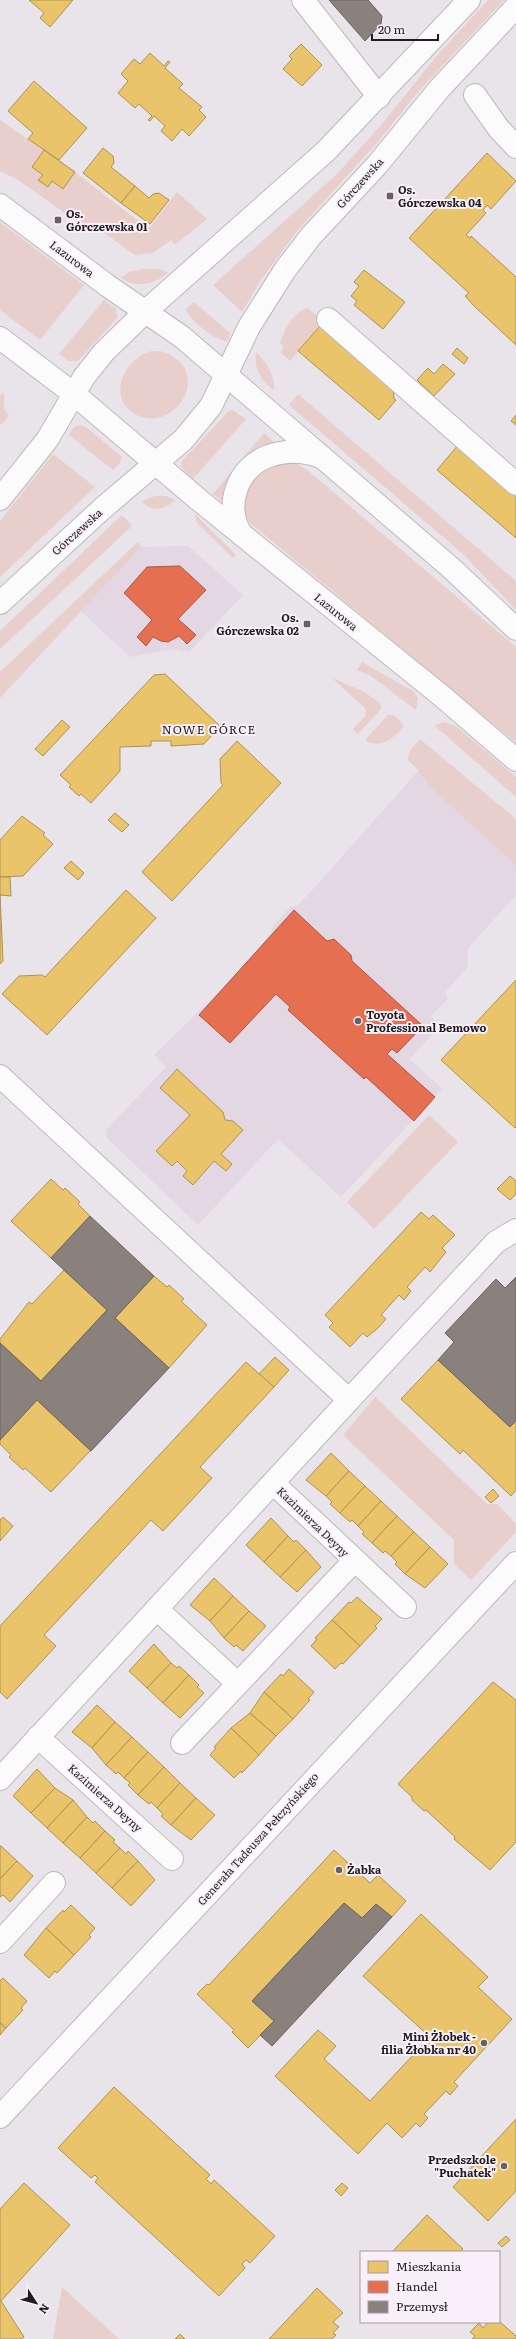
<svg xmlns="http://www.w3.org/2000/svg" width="516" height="2339" font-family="Literata,serif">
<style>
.built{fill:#e2d7e2}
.green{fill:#e8cfcb}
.homes{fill:#e9c46a;stroke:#ad9254}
.shops{fill:#e76f51;stroke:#ab5642}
.industry{fill:#8a817c;stroke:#6a6360}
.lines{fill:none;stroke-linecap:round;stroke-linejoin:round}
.minor-casing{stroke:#bcb8bc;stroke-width:24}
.major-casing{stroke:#bcb8bc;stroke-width:24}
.minor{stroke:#fcfbfc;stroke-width:22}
.major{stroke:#fcfbfc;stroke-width:22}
.poi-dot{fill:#666266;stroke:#f9eff9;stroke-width:1.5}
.labels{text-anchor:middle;stroke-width:4;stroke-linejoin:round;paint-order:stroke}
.street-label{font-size:11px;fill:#201c1f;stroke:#f9eff9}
.poi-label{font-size:11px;font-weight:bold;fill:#201c1f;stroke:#f9eff9;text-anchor:start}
.neighbourhood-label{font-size:12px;letter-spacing:1px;fill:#201c1f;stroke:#f9eff9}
</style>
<rect width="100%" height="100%" fill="#e9e4e9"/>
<!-- built -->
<g class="built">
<path d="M188 546 243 595 189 652 174 649 130 657 81 611 141 547Z"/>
<path d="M427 761 516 841V895L468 948 467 968 445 992 448 999 431 1016 440 1026 410 1059 442 1089 341 1197 278 1139 198 1225 107 1138 106 1130 166 1067 154 1055 230 981 272 932 273 926 291 906H297L315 887Z"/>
</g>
<!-- green -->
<g class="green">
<path d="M488 0H504L418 92 376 144 298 230 261 280 242 312 213 285 336 175 382 124 434 59Z"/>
<path d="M0 120 75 172 146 227H150L177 192 207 219 175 245 171 240 153 253 135 255 95 226 85 227 18 180 0 171Z"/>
<path d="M0 222 84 285 40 340 0 310Z"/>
<path d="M144 269H160L168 273C154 284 137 289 121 278L131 271Z"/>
<path d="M104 300 116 309 118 317 78 361H69L59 354Z"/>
<path d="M194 302 230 333 229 338 227 341C218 343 186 317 186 309Z"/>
<path d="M308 308 323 322 290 361 281 353 284 346 280 343C285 329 293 312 308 308Z"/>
<path d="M152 351C161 350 168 353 175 358 208 382 171 432 137 415 105 399 124 358 152 351Z"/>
<path d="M256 352C266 362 275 375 274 390 261 382 253 367 256 352Z"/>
<path d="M4 393V409L9 414 5 421 0 425V395Z"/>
<path d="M298 394 516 581V610L463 554 289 405Z"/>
<path d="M232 410 246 419 193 479 181 467 182 461 228 412Z"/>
<path d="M80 425 86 427 122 457 120 463 113 470 69 435 74 427Z"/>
<path d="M264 433 274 442 223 502 213 494Z"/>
<path d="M53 454 95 487 0 577V521Z"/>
<path d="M274 462 295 463 306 469 516 647V743L249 522C234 497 255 476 274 462Z"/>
<path d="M155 496H166L175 500C165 510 151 513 142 501Z"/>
<path d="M195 514 236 555 233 558 197 523Z"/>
<path d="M122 515 132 526 0 649V631Z"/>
<path d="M138 542 141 547 0 698V672Z"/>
<path d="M362 662 413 691 418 698 416 710 371 676 357 670Z"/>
<path d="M332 678 363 691 380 703 381 709 358 734 353 729 366 715V709Z"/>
<path d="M388 715H394L404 726C393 738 382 750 365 740Z"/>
<path d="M443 722 456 726 516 777V797L435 726Z"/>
<path d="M420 739 516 819V865L429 786 418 770 408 760 409 752Z"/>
<path d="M429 1115 458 1142 374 1229 347 1202Z"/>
<path d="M375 1397 487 1504H497L516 1524V1532L471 1580 454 1564V1540L343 1435Z"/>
<path d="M62 2287 119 2339H53Z"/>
</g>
<!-- homes -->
<g class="homes">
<path d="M29 0H73L50 27 40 18 44 13Z"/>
<path d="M301 44 322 65 302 86 283 69 292 59 289 56Z"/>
<path d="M150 53 164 66 168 61 170 62 165 68 183 84 179 88 202 107 199 110 206 117 189 136 182 129 172 141 161 131 165 126 154 116 150 121 148 120 152 116 139 104 135 108 118 93 128 81 121 74 134 59 140 64Z"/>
<path d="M34 81 87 128 59 160 28 139 33 133 8 111Z"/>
<path d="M103 148 113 156 114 163 111 167 135 186 121 203 83 173Z"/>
<path d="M44 150 75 172 63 189 52 181 48 187 38 180 43 175 32 167Z"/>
<path d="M487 153 516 181 491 209 487 205 483 210 486 213 466 235 470 238 471 236 516 277V345L474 306 465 296 469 293 409 238Z"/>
<path d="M135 186 149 198 153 194 159 193 169 200 150 224 121 203Z"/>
<path d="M364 270 405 302 383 329 354 305 357 301 351 296 359 286 354 282Z"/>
<path d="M321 325 393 388 394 399 396 400 379 420 298 351Z"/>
<path d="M457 348 468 358 464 364 452 354Z"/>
<path d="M443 364 455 374 434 396 417 380 428 368 434 374Z"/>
<path d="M516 415V425L511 421Z"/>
<path d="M459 444 516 493V538L437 470Z"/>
<path d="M165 674 220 726 204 744 171 746V741H151V746L120 747V771L91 803 81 794 79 796 69 787 71 785 60 775 154 675Z"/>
<path d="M62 720 70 727 43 756 35 749Z"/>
<path d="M237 741 281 783 172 901 142 872 223 785 221 783 220 759Z"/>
<path d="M115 813 129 825 122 832 108 820Z"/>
<path d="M22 816 45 833 43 835 53 844 23 876 0 877V840Z"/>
<path d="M71 861 84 873 78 880 64 868Z"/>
<path d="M0 877H10L11 896 0 895Z"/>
<path d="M126 890 156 918 47 1035 2 994 19 976 42 975 45 977Z"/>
<path d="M0 894 3 961 0 964Z"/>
<path d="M516 980V1127L515 1128 441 1060Z"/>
<path d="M177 1069 223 1112 225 1120 233 1121 243 1130 221 1154 232 1164 226 1171 214 1161 193 1185 183 1176 187 1171 177 1161 172 1166 156 1151 190 1115 160 1088Z"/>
<path d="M510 1176 516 1181V1194L510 1200 497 1189Z"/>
<path d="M51 1179 63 1190 65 1188 80 1202 78 1204 90 1216 51 1258 11 1221Z"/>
<path d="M421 1212 429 1219 433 1215 455 1235 442 1248 446 1252 430 1272 425 1267 407 1287 411 1291 404 1300 399 1295 381 1315 386 1319 378 1328 367 1337 363 1333 350 1347 329 1327 333 1323 325 1315Z"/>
<path d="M64 1270 107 1310 41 1381 0 1343V1339L29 1302 32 1304Z"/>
<path d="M154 1276 167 1287 169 1285 184 1299 181 1301 207 1325 169 1368 115 1318Z"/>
<path d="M275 1357 289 1370 274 1387 259 1374Z"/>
<path d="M438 1360 510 1427 516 1421V1490L511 1496 463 1450 460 1454 401 1399Z"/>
<path d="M246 1362 274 1387 200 1467 212 1478 163 1531 151 1520 44 1635 56 1646 7 1699 0 1692V1626Z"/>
<path d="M37 1400 91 1451H90L51 1492 25 1468 23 1470 9 1457 11 1455 0 1444V1440Z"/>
<path d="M331 1453 349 1471 326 1496 306 1480Z"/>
<path d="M349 1471 365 1486 340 1513 330 1504 332 1502 326 1496Z"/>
<path d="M365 1486 381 1501 358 1526 352 1520 350 1522 340 1513Z"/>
<path d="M493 1489 499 1496 491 1503 485 1497Z"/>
<path d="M381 1501 397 1516 372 1543 362 1534 364 1532 358 1526Z"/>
<path d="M397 1516 414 1532 391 1556 385 1551 383 1553 372 1543Z"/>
<path d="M3 1517 13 1526 0 1541V1520Z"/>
<path d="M271 1518 288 1536 264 1562 246 1545Z"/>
<path d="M414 1532 430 1547 405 1574 395 1564 397 1562 391 1556Z"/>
<path d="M288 1536 294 1542 296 1540 306 1550 280 1577 264 1562Z"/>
<path d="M430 1547 448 1564 425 1588 405 1574Z"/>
<path d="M306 1550 321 1567 297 1592 280 1577Z"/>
<path d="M214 1578 233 1596 210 1621 190 1605Z"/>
<path d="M233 1596 249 1611 224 1638 210 1621Z"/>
<path d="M357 1597 382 1619 375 1626 377 1628 360 1646 332 1620 349 1602 351 1603Z"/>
<path d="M249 1611 266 1626 243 1651 236 1645 234 1647 224 1638Z"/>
<path d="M332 1620 360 1646 343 1664 341 1663 335 1669 311 1646 317 1639 315 1638Z"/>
<path d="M154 1644 171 1663 147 1688 129 1671Z"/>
<path d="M171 1663 177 1668 179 1666 189 1675 163 1703 147 1688Z"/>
<path d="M289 1669 314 1692 308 1699 310 1700 293 1719 264 1692 281 1674 283 1676Z"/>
<path d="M189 1675 199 1685 197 1687 204 1693 180 1718 163 1703Z"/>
<path d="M493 1682 516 1700V1842L490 1870 454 1839 455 1837 426 1810 424 1811 412 1800V1797L398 1784Z"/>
<path d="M264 1692 293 1719 276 1736 250 1713Z"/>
<path d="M97 1705 115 1722 92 1748 72 1732Z"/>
<path d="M250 1713 276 1736 259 1755 231 1728Z"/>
<path d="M115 1722 132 1737 106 1765 92 1748Z"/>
<path d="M231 1728 259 1755 242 1773 241 1771 234 1778 210 1755 216 1748 214 1747Z"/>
<path d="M132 1737 148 1752 124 1778 118 1772 116 1774 106 1765Z"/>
<path d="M148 1752 164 1767 138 1795 128 1785 130 1783 124 1778Z"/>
<path d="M164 1767 180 1783 157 1808 151 1802 149 1804 138 1795Z"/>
<path d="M37 1769 55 1788 31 1813 13 1796Z"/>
<path d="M180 1783 196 1798 171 1825 161 1816 163 1814 157 1808Z"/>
<path d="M55 1788 73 1800 47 1828 31 1813Z"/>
<path d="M196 1798 215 1815 191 1840 171 1825Z"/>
<path d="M73 1800 87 1817 63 1843 47 1828Z"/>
<path d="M87 1817 93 1823 95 1821 105 1831 80 1858 63 1843Z"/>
<path d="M105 1831 115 1840 113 1842 120 1848 96 1873 80 1858Z"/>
<path d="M1 1846 17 1861 0 1879V1846Z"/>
<path d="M120 1848 126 1854 128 1851 138 1861 112 1888 96 1873Z"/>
<path d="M334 1850 370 1883 378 1875 406 1901 392 1917 376 1904 362 1918 344 1903 252 2001 274 2021 248 2048 232 2032 234 2030 197 1994 207 1984 209 1985Z"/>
<path d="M17 1861 33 1876 10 1902 3 1895 0 1897V1879Z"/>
<path d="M138 1861 155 1880 131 1906 112 1888Z"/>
<path d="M71 1905 95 1928 89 1935 91 1937 74 1955 46 1928 63 1910 64 1912Z"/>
<path d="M421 1914 488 1977 478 1987 512 2019 454 2082 458 2086 450 2095 446 2091 424 2114 428 2118 420 2127 416 2123 402 2138 387 2123 358 2154 275 2076 318 2030 336 2046 324 2059 370 2101 430 2037 363 1976Z"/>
<path d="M46 1928 74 1955 57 1973 55 1971 49 1978 24 1955Z"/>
<path d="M3 1978 27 2001 21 2008 23 2010 6 2028 0 2023V1981Z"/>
<path d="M0 2023 6 2028 0 2035Z"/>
<path d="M114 2087 210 2175 206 2179 211 2184 214 2180 275 2236 250 2263 246 2260 242 2264 245 2268 219 2296 95 2182 98 2178 95 2175 91 2178 58 2148Z"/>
<path d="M516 2119V2191L488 2221 453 2187Z"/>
<path d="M24 2183 70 2225 1 2301 24 2337 22 2339H0V2209Z"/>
<path d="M342 2183 348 2188 341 2196 335 2190Z"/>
<path d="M427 2215 463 2249 460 2252H392Z"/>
<path d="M506 2236 510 2240 502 2247 498 2243Z"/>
<path d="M317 2288 343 2313 333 2322 339 2327 333 2333 336 2335 332 2339H269Z"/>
<path d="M499 2321 516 2336V2339H472L475 2336 470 2332 479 2323 483 2328 488 2322Z"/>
<path d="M180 2334 185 2339H175Z"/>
</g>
<!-- shops -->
<g class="shops">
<path d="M180 566 206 590 178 619 196 635 187 644 179 636 168 642 161 641 153 637 146 646 137 637 152 620 124 593 147 567Z"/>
<path d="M294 910 327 941 334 939 351 955 352 961 423 1026 397 1053 392 1049 387 1054 435 1097 414 1121 366 1077 364 1079 288 1010 290 1007 276 994 230 1043 199 1015Z"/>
</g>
<!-- industry -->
<g class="industry">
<path d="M329 0H368L382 16 381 24 365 41Z"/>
<path d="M90 1216 154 1276 115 1318 169 1368 91 1451 37 1400 0 1440V1343L41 1381 107 1310 51 1258Z"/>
<path d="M516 1277V1421L510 1427 438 1360 454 1342 445 1333 496 1279 505 1288Z"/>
<path d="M344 1903 362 1918 376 1904 392 1917 272 2046 260 2035 274 2021 252 2001Z"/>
</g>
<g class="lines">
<!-- minor casing -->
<g class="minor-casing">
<g id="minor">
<path d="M303 0 379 97"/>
<path d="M475 95 499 129 516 147"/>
<path d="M328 319 516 484"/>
<path d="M0 1076 349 1400 496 1242 516 1230"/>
<path d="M273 1483 405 1607"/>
<path d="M157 1609 237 1683"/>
<path d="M38 1737 172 1859"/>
<path d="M182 1743 354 1561"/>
<path d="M0 1779 349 1400"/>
<path d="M0 1942 54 1883"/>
<path d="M0 2117 516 1563"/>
</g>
</g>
<!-- major casing -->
<g class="major-casing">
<g id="major">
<path d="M0 205 108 286 182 337 450 567 516 629"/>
<path d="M0 338 74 394 199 500 443 697 516 760"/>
<path d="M0 499 47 440 84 377 104 352 146 311 326 151 469 0"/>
<path d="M241 534C224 506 237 467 269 456 286 450 305 451 321 457"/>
<path d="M0 603 103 508 183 440 211 406 249 327 285 270 311 236 377 165 440 88 516 7"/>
</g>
</g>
<!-- minor -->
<use href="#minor" class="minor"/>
<!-- major -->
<use href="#major" class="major"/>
</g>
<!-- markers -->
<g class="poi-dot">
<rect x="386" y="192" width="8" height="8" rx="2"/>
<rect x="54" y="216" width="8" height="8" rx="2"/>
<rect x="303" y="620" width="8" height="8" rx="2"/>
<circle cx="358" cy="1021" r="4"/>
<circle cx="339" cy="1870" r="4"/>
<circle cx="484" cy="2043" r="4"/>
<circle cx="504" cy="2166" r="4"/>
</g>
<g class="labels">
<!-- street labels -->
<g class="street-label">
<text transform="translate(360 183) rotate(-48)" y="4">Górczewska</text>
<text transform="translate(72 259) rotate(37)" y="4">Lazurowa</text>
<text transform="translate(77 532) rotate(-42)" y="4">Górczewska</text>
<text transform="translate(336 612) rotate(39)" y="4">Lazurowa</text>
<text transform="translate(313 1522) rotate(44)" y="4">Kazimierza Deyny</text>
<text transform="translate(105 1798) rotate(42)" y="4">Kazimierza Deyny</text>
<text transform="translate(258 1839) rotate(-48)" y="4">Generała Tadeusza Pełczyńskiego</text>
</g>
<!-- poi labels -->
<g class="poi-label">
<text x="398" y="194">Os.<tspan x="398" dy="13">Górczewska 04</tspan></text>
<text x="66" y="218">Os.<tspan x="66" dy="13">Górczewska 01</tspan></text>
<text x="299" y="622" text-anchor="end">Os.<tspan x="299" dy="13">Górczewska 02</tspan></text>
<text x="366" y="1019">Toyota<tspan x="366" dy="13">Professional Bemowo</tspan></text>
<text x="347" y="1874">Żabka</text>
<text x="476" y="2041" text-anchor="end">Mini Żłobek -<tspan x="476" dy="13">filia Żłobka nr 40</tspan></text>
<text x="496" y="2164" text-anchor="end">Przedszkole<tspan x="496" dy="13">"Puchatek"</tspan></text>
</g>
<!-- neighbourhood labels -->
<g class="neighbourhood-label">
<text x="209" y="734">NOWE GÓRCE</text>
</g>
</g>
<!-- legend -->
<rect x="360" y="2251" width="140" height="72" fill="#f9eff9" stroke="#a29ba2"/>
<rect x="368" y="2261" width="20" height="12" fill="#e9c46a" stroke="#a29ba2"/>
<text x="396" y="2271" font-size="12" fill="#201c1f">Mieszkania</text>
<rect x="368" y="2281" width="20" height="12" fill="#e76f51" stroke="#a29ba2"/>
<text x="396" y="2291" font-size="12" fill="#201c1f">Handel</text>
<rect x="368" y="2301" width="20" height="12" fill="#8a817c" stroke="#a29ba2"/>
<text x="396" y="2311" font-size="12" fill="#201c1f">Przemysł</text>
<!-- north arrow -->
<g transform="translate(36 2303) rotate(126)" stroke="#f9eff9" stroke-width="3" paint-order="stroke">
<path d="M0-3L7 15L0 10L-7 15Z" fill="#201c1f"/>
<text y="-6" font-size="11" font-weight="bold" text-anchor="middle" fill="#201c1f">N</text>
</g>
<!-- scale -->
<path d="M372 34v6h66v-6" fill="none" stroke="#201c1f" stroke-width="2"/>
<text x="378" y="34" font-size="12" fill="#201c1f" stroke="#f9eff9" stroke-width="3" paint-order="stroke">20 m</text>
</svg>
